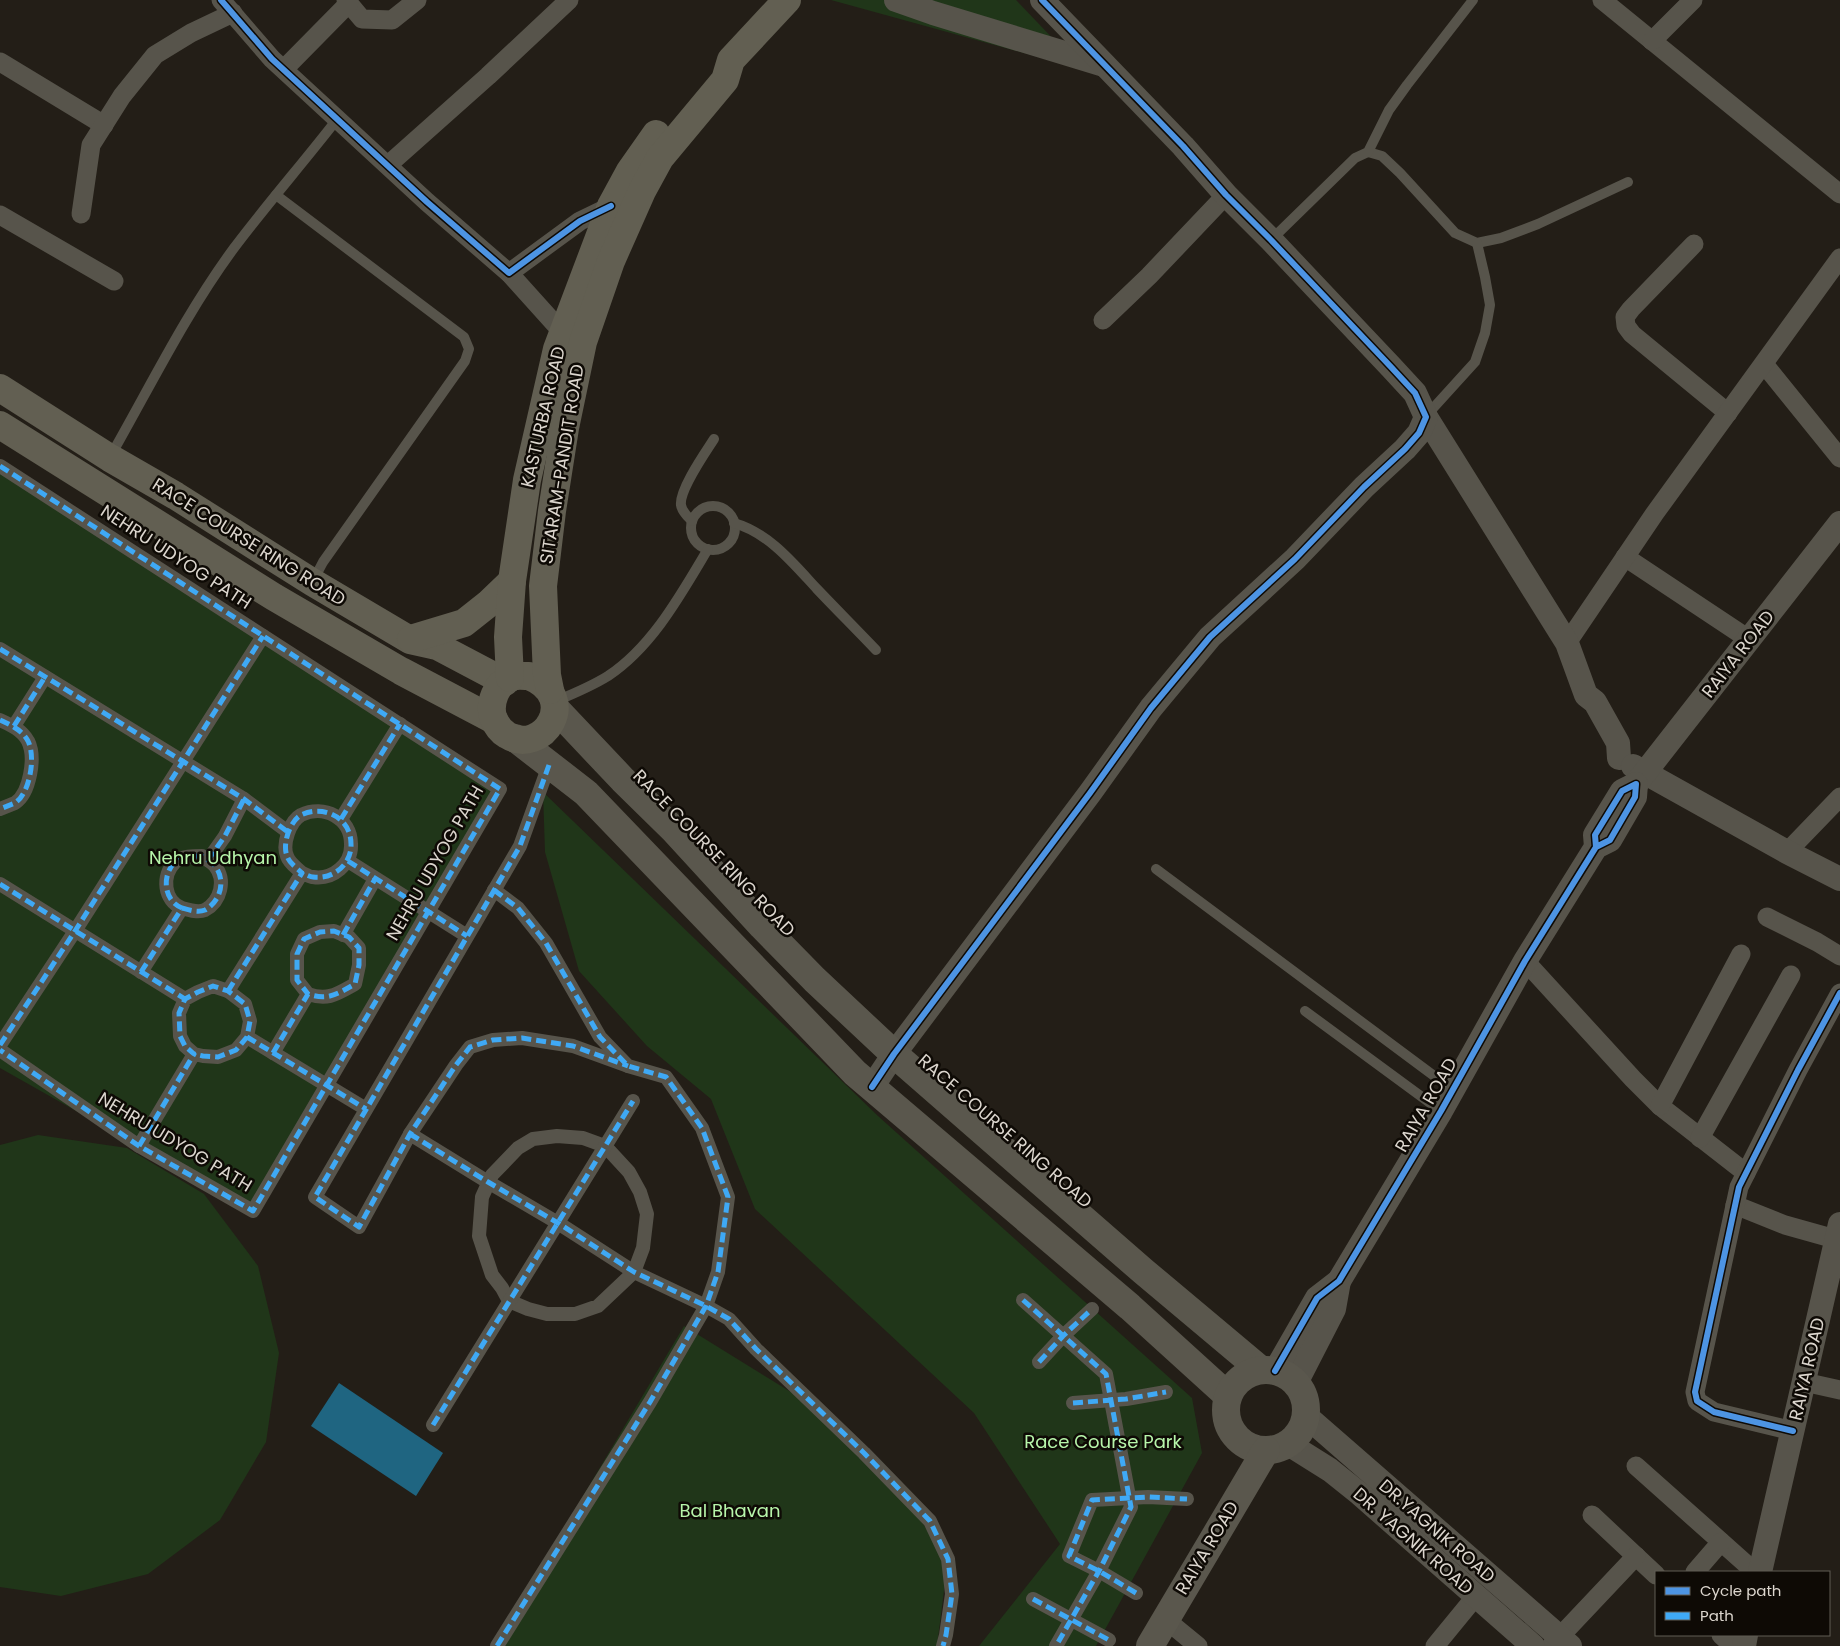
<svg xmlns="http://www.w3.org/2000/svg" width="1840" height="1646" font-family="Poppins,sans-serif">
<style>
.green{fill:#203619}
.water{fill:#1f6581}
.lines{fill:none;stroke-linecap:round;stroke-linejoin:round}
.service{stroke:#57544b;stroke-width:10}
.pedestrian{stroke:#57544b;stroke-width:14}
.minor{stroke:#57544b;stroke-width:19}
.tertiary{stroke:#57544b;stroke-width:24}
.secondary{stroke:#5a574d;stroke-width:28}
.primary{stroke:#625f52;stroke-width:28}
.quiet{stroke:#3fa9f5;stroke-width:5;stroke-dasharray:10 5;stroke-linecap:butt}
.cycleway-casing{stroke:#0e0a05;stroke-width:9}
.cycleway{stroke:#4d94e3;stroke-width:6}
.labels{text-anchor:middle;stroke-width:5;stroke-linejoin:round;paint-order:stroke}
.street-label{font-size:18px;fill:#dcd6ce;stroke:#0e0a05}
.park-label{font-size:18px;fill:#b7f5aa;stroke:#0e0a05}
</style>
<rect width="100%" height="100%" fill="#231e17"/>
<!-- green -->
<g class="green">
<path d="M831 0H1016L1082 69Z"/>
<path d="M0 466 500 789 253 1211 0 1068Z"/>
<path d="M543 792 878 1116 1192 1398 1202 1453 1096 1646H979L1060 1544 974 1413 755 1209 711 1099 647 1046 579 971 545 852Z"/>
<path d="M38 1135 127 1148 204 1194 258 1266 279 1353 266 1442 220 1520 148 1574 61 1596 0 1587V1145Z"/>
<path d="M684 1326 815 1407 899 1490 948 1559 937 1646H494Z"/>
</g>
<!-- water -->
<path class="water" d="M339 1383 443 1453 416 1496 311 1426Z"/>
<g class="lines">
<!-- service -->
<g class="service">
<path d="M1368 152 1382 156 1400 173 1455 233 1477 243 1501 238 1538 224 1628 182"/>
<path d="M276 195 464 337 469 349 465 361 323 562 313 581"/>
<path d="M1271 240 1355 158 1368 152 1389 110 1407 85 1473 0"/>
<path d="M1426 416 1475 362 1485 333 1490 305 1485 277 1477 243"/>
<path d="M110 457C150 387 186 313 234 248 267 204 304 162 338 118"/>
<circle cx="713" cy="528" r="22"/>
<path d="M692 521C688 517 682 512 681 505 679 490 705 453 714 439"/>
<path d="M734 523C769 533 793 563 817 589 836 609 856 629 876 650"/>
<path d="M556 701C573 694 592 686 608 676 653 646 681 594 708 549"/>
<path d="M1156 869 1453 1090"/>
<path d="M1305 1011 1441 1111"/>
</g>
<!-- pedestrian -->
<g class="pedestrian">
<path d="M0 466 500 789 253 1211 139 1146 0 1050"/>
<path d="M0 649 244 799 288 832"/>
<path d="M0 720C11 725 22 730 28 741 36 757 30 793 15 803 10 805 5 807 0 809"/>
<path d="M14 726 45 677"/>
<path d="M549 765 520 846 315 1197 359 1227 410 1134 456 1065 470 1047 493 1040 522 1038 573 1046 628 1066"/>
<path d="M341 819 400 724"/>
<path d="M208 860 225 836 244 799"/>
<path d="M348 861 467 936"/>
<path d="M0 884 185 999"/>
<path d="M494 890 518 908 546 943 600 1037 628 1066 666 1077 702 1128 728 1197 718 1272 706 1306 650 1402 497 1646"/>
<path d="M343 935 375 879"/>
<path d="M141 972 182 908C164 901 161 876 175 862 182 856 194 856 202 856 206 859 212 862 215 866 226 880 221 901 205 910 198 913 189 910 182 908"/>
<path d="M228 991 302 873C297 868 289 863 287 856 282 844 290 821 301 815 324 804 351 818 351 844 352 864 333 880 313 877 310 877 305 874 302 873"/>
<path d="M247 1037 366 1109"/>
<path d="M0 1045 75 931 263 636"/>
<path d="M273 1053 308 994C328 1001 337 994 355 984L359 965V948L349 937 334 931 320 932 304 939 297 954V980L308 994"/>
<path d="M410 1134 488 1182 558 1223 634 1272 706 1306 729 1319 756 1349 864 1453 930 1521 948 1559 952 1594 946 1635 943 1646"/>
<path d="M557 1136 583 1138 605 1146 629 1172 640 1192 647 1214 643 1248 634 1272 598 1306 575 1314H547L528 1309 509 1301 502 1288 492 1275 479 1236 482 1197 492 1175 518 1148 533 1139Z"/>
<path d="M139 1146 194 1054 185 1046 180 1036 179 1013 185 999 198 992 213 986 228 991 245 1004 250 1021 247 1037 236 1050 218 1057 203 1056 194 1054"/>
<path d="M1023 1300 1106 1374 1131 1507 1099 1571 1056 1646"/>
<path d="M1039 1362 1063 1336 1092 1309"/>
<path d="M1073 1403 1126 1399 1166 1392"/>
<path d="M433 1425 633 1101"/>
<path d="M1136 1593 1099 1571 1069 1556 1092 1500 1148 1497 1187 1499"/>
<path d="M1033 1599 1109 1640"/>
</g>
<!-- minor -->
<g class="minor">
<path d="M221 0 272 59 427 202 509 273 580 221 611 206"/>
<path d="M346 0 362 19 392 20 417 0"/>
<path d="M1602 0 1840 194"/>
<path d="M1652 41 1693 0"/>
<path d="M0 62 104 125"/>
<path d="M284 69 349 3"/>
<path d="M388 165 488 76 569 0"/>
<path d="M81 214 91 145 122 96 155 55 191 33 233 13"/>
<path d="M0 215 114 281"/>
<path d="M1694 244 1631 309 1625 317 1626 326 1632 334 1728 413"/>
<path d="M509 273 563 333 571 336"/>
<path d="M1103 320 1149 276 1226 195"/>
<path d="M1764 364 1840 458"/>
<path d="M1625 557 1750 640"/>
<path d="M1567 643 1655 513 1840 258"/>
<path d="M1787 852 1840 797"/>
<path d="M1767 917 1817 942 1840 956"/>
<path d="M1525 961 1633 1079 1660 1106 1746 1173"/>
<path d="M1660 1106 1741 954"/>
<path d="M1700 1138 1791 975"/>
<path d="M1735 1205 1785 1225 1835 1239"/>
<path d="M1804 1382 1840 1390"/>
<path d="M1793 1431 1714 1412 1697 1401 1695 1392 1739 1187 1798 1070 1840 993"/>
<path d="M1636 1466 1755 1572"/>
<path d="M1592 1515 1656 1575"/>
<path d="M1695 1572 1721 1542"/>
<path d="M1165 1619 1198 1646"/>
<path d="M1721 1635 1733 1646"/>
<path d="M1435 1646 1476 1596"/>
<path d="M1551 1646 1636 1556"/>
</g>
<!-- tertiary -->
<g class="tertiary">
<path d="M896 0 933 13 1104 65"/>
<path d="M1426 417 1567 643 1586 695 1595 702 1618 743 1619 758"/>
<path d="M1633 766 1787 852 1840 879"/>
<path d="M1636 784 1840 523"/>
<path d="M872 1087 894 1054 1090 793 1151 708 1210 637 1295 559 1364 487 1405 449 1419 433 1426 417 1415 393 1391 367 1271 240 1226 195 1183 146 1042 0"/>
<path d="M1275 1371 1317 1298 1339 1281 1441 1111 1525 961 1596 847 1610 840 1635 797 1636 784 1622 791 1595 835 1596 847"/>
<path d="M1296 1383 1334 1309 1339 1281"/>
<path d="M1305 1415 1570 1646"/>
<path d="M1287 1443 1330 1470 1360 1494 1533 1646"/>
<path d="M1760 1572 1840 1224"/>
<path d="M1744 1646 1746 1635"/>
</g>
<!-- secondary -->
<g class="secondary">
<path d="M555 708 623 780 674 830 762 926 815 980 894 1054 1143 1271 1261 1370"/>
<path d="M515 738 586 793 855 1073 1130 1307 1228 1396"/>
<circle cx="1266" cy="1410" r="40"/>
<path d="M1150 1646 1266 1450"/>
</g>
<!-- primary -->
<g class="primary">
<path d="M0 388 110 458 176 496 312 582 410 640 437 646 505 682"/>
<path d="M0 425 274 597 401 671 494 720"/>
<path d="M411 639 464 623 488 604 512 581"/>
<path d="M529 676C582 698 542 757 507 735 500 731 496 725 493 717 489 703 496 684 510 678 515 675 523 676 529 676Z"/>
<path d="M510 678 508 637 512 581 527 480 557 349 611 206 630 171 656 134"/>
<path d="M550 690 547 675 543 586 552 511 565 428 583 342 611 261 642 191 660 158 725 80 731 60 787 0"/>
</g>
<!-- quiet -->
<g class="quiet">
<path d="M0 466 500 789 253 1211 139 1146 0 1050"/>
<path d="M0 649 244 799 288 832"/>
<path d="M0 720C11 725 22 730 28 741 36 757 30 793 15 803 10 805 5 807 0 809"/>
<path d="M14 726 45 677"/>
<path d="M549 765 520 846 315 1197 359 1227 410 1134 456 1065 470 1047 493 1040 522 1038 573 1046 628 1066"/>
<path d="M341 819 400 724"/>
<path d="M208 860 225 836 244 799"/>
<path d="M348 861 467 936"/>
<path d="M0 884 185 999"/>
<path d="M494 890 518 908 546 943 600 1037 628 1066 666 1077 702 1128 728 1197 718 1272 706 1306 650 1402 497 1646"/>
<path d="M343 935 375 879"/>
<path d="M141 972 182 908C164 901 161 876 175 862 182 856 194 856 202 856 206 859 212 862 215 866 226 880 221 901 205 910 198 913 189 910 182 908"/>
<path d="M228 991 302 873C297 868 289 863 287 856 282 844 290 821 301 815 324 804 351 818 351 844 352 864 333 880 313 877 310 877 305 874 302 873"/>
<path d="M247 1037 366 1109"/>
<path d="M0 1045 75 931 263 636"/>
<path d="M273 1053 308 994C328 1001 337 994 355 984L359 965V948L349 937 334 931 320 932 304 939 297 954V980L308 994"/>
<path d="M410 1134 488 1182 558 1223 634 1272 706 1306 729 1319 756 1349 864 1453 930 1521 948 1559 952 1594 946 1635 943 1646"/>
<path d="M139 1146 194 1054 185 1046 180 1036 179 1013 185 999 198 992 213 986 228 991 245 1004 250 1021 247 1037 236 1050 218 1057 203 1056 194 1054"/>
<path d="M1023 1300 1106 1374 1131 1507 1099 1571 1056 1646"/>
<path d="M1039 1362 1063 1336 1092 1309"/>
<path d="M1073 1403 1126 1399 1166 1392"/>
<path d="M433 1425 633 1101"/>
<path d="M1136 1593 1099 1571 1069 1556 1092 1500 1148 1497 1187 1499"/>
<path d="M1033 1599 1109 1640"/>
</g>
<!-- cycleway casing -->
<g class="cycleway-casing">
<g id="cycleway">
<path d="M221 0 272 59 427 202 509 273 580 221 611 206"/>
<path d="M872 1087 894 1054 1090 793 1151 708 1210 637 1295 559 1364 487 1405 449 1419 433 1426 417 1415 393 1391 367 1271 240 1226 195 1183 146 1042 0"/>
<path d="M1275 1371 1317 1298 1339 1281 1441 1111 1525 961 1596 847 1610 840 1635 797 1636 784 1622 791 1595 835 1596 847"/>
<path d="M1793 1431 1714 1412 1697 1401 1695 1392 1739 1187 1798 1070 1840 993"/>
</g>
</g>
<!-- cycleway -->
<use href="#cycleway" class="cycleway"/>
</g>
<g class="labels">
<!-- street labels -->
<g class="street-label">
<text transform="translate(543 417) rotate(-77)" y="6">KASTURBA ROAD</text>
<text transform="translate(562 464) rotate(-81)" y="6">SITARAM-PANDIT ROAD</text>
<text transform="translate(249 542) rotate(32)" y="6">RACE COURSE RING ROAD</text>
<text transform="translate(176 557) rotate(33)" y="6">NEHRU UDYOG PATH</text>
<text transform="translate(1738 654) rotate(-52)" y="6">RAIYA ROAD</text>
<text transform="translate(714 853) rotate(46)" y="6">RACE COURSE RING ROAD</text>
<text transform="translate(435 863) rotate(-60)" y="6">NEHRU UDYOG PATH</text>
<text transform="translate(1426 1105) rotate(-60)" y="6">RAIYA ROAD</text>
<text transform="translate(1005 1131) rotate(41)" y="6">RACE COURSE RING ROAD</text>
<text transform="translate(175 1142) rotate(31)" y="6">NEHRU UDYOG PATH</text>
<text transform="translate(1807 1369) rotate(-77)" y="6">RAIYA ROAD</text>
<text transform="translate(1437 1531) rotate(41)" y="6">DR.YAGNIK ROAD</text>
<text transform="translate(1413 1541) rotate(41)" y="6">DR. YAGNIK ROAD</text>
<text transform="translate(1207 1548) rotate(-59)" y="6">RAIYA ROAD</text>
</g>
<!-- park labels -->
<g class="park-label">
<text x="213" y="864">Nehru Udhyan</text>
<text x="1103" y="1448">Race Course Park</text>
<text x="730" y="1517">Bal Bhavan</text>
</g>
</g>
<!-- legend -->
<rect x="1655" y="1571" width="175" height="65" fill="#0e0a05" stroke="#605c55"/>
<rect x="1665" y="1587" width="25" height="8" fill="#4d94e3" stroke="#605c55"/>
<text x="1700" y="1596" font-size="15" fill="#dcd6ce">Cycle path</text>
<rect x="1665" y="1612" width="25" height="8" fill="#3fa9f5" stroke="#605c55"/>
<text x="1700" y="1621" font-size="15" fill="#dcd6ce">Path</text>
</svg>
